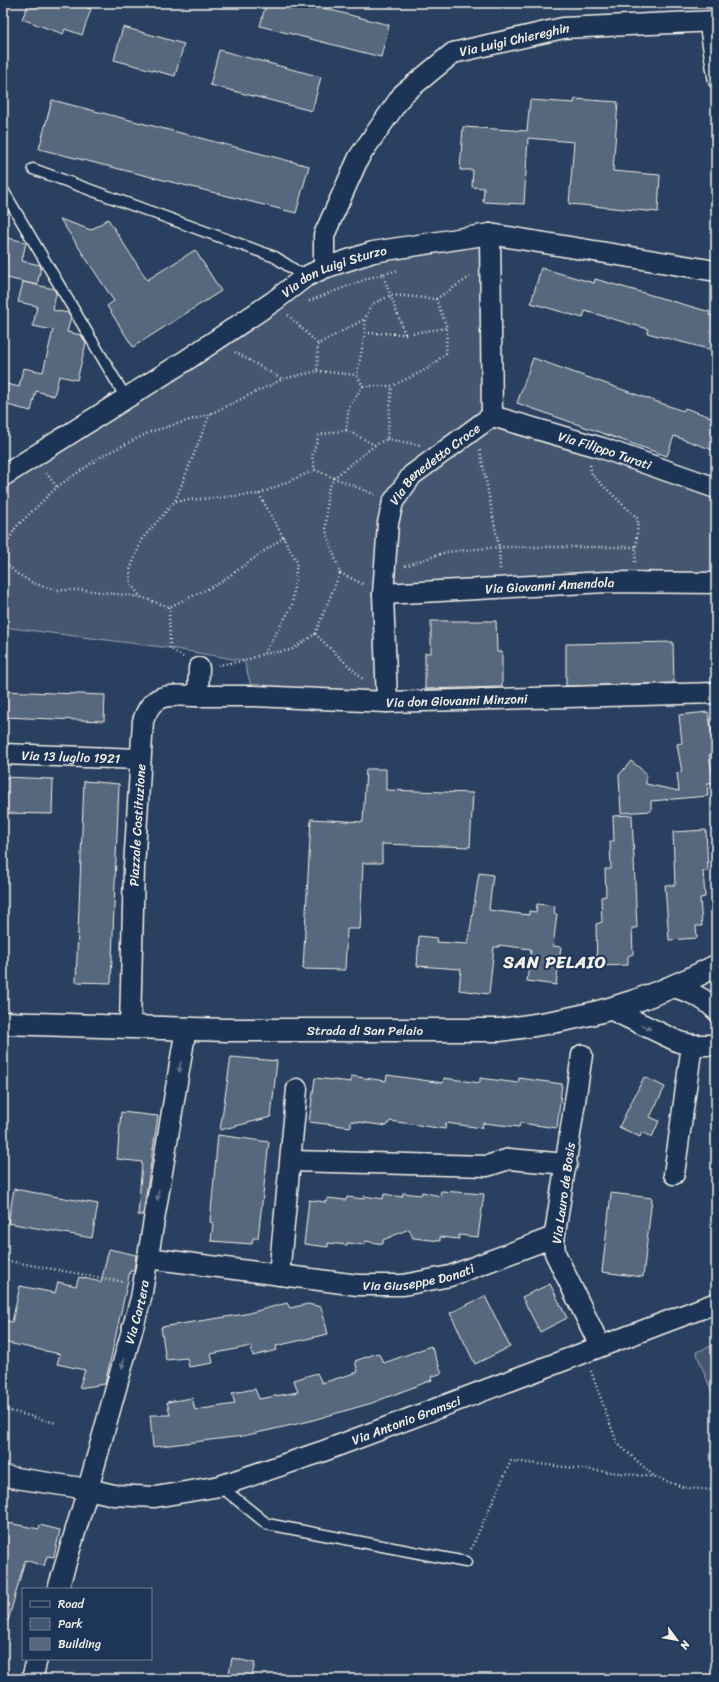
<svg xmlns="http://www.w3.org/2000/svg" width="719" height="1682" font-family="Sriracha,sans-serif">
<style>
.green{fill:#445771;stroke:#9ca4ac}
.building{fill:#56677d;stroke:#f4f1e8}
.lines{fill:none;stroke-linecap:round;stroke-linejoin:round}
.lane-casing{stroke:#f4f1e8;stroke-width:13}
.street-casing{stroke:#f4f1e8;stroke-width:23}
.secondary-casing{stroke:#f4f1e8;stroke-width:25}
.path{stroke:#f4f1e8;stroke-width:2.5;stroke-dasharray:1 3;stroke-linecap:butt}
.lane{stroke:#1d3557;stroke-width:10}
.street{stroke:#1d3557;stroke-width:20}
.secondary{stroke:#1d3557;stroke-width:22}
.oneway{fill:#68778a}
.labels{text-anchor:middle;stroke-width:4;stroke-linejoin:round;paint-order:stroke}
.street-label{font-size:13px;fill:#f4f1e8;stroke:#1d3557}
.district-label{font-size:17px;font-weight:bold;letter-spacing:1px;fill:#f4f1e8;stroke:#1d3557}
</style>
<rect width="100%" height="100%" fill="#2a4060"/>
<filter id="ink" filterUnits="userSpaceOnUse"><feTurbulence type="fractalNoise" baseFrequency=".025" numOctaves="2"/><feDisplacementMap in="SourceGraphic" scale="8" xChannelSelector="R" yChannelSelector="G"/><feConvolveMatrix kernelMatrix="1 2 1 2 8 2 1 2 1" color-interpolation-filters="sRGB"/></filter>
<g filter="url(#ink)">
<!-- green -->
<g class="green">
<path d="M490 234 492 416 716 488V583L387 594V702L254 696 244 661 170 648 3 627V475L305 277Z"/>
<path d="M716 1344V1403L696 1352Z"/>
</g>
<!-- building -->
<g class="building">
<path d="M29 3H75L91 9 82 35 65 29 63 34 22 19Z"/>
<path d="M266 3H303L389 25 381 57 260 26Z"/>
<path d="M123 27 184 44 175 76 114 60Z"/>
<path d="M219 50 321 77 312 111 210 85Z"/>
<path d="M575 99 618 102 613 171 660 175 658 212 569 204 574 142 528 138 524 204 483 202 484 188 472 187 473 170H460L463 127 527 131 530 100 574 103Z"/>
<path d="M52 100 309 166 296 213 39 149Z"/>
<path d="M60 219 91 230 108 219 147 280 195 250 221 291 133 347 107 306 114 301Z"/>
<path d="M3 237 26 242 22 261 40 265 41 267 37 285 3 277 7 258 3 257Z"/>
<path d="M541 268 594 283 595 279 710 312 709 315 716 317V351L647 333 648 329 585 311 583 318 531 303Z"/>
<path d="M23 282 54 289 56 293 53 310 68 313 71 317 67 332 81 335 86 343 77 380 59 376 54 396 36 391 31 411 3 404V383L19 387 23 368 43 372 53 330 33 326 37 306 18 302Z"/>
<path d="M533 358 683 411 685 408 716 419V451L674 436 667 456 517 403Z"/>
<path d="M431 621H496L497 652H502V687L425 689V653H431Z"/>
<path d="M673 642 674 683 566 686V644Z"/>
<path d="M3 691 105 695 104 721 3 717Z"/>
<path d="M708 712 716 754 709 755 714 783H707L708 796 651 801V811L621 813 619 775 631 761 646 773V784L679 791 677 773 682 772 677 744 682 743 679 715Z"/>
<path d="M366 769H386V790L473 793 470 847 382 844V863H363L360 929H347L345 970 303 969 311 819 363 822Z"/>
<path d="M3 777 53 779 52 814 3 813Z"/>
<path d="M84 781 119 784 111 983 76 982Z"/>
<path d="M632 815 637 928H632L633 954 628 956V965L597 966 596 924 602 922 601 897 606 896 605 869H611L610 841H614L613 816Z"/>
<path d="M706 830 708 871H703L705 897 700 898 702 926H696L697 938 669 940 665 885H675L673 832Z"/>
<path d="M479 873 493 875 489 910 529 915V911L536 912 537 904 555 906 554 914H557L553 946 561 947 556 985 527 981 531 949 499 945V947H494L489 994 459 990 461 969 417 966 419 936 437 938 436 942 468 944Z"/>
<path d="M231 1057 277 1061 271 1117 220 1130Z"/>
<path d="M387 1075 443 1083 444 1078 480 1083V1078L518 1083 519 1078 562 1084 557 1128 520 1123 519 1127 483 1123 482 1128 446 1123 445 1129 390 1121 387 1126 351 1121V1127L309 1122 315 1078 351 1082V1076L386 1081Z"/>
<path d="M644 1077 665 1087 650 1117 659 1121 652 1137 642 1132 640 1137 619 1127Z"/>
<path d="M121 1112 158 1116 143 1215H138L142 1162 117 1159Z"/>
<path d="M218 1135 269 1142 258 1238H253L252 1244 211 1241 213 1223 210 1222Z"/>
<path d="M14 1189 98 1204 92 1238 8 1223Z"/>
<path d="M441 1191 484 1194 478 1237 459 1235V1239L440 1237V1241L413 1238 409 1229 383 1240V1244L365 1241V1245L347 1243V1245L328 1243V1247L304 1244 309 1200 326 1202 327 1198 346 1200 347 1197 364 1199V1196L383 1199 384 1194 402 1197 403 1193 421 1195 422 1192 440 1196Z"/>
<path d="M611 1193 652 1198 643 1277 602 1272Z"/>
<path d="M109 1249 136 1255 134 1271H130L105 1384 79 1388 85 1370 57 1364 60 1354 3 1342V1320L12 1322 20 1286 55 1293 58 1282 76 1286 79 1277 101 1282Z"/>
<path d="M550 1284 567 1318 540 1332 522 1297Z"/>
<path d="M485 1296 510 1347 475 1364 450 1313Z"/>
<path d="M287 1303 290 1308 308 1304 321 1307 328 1334 276 1346 277 1350 253 1356 251 1346 211 1354 213 1363 189 1367 187 1358 166 1360 161 1327 245 1314Z"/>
<path d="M431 1346 442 1373 431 1377 432 1380 372 1403 306 1422 243 1436 153 1447 150 1415H170L167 1402 192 1398 195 1410 235 1404 232 1393 255 1389 259 1399 298 1392 294 1380 317 1373 322 1383 358 1372 355 1361 378 1353 384 1363Z"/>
<path d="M3 1522 39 1529 40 1525 60 1530 54 1557 47 1556 44 1566 25 1560 8 1621H3Z"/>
<path d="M232 1658 255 1663 251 1679H228Z"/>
</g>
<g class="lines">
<!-- lane casing -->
<g class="lane-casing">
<g id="lane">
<path d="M704 21 714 82 716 83"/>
<path d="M33 169 275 257 305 277"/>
<path d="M3 190 126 398"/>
<path d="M220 1486 267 1524 466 1562"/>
</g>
</g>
<!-- street casing -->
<g class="street-casing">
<g id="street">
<path id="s1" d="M324 268V235L359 157 403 94 453 53 563 28 716 21"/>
<path id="s2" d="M492 416 602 448 716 488"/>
<path id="s3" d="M3 476 185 361 274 301 305 277 324 268 373 252 490 234 716 271"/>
<path id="s4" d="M383 594 606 582 716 583"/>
<path id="s5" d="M198 696H254L387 702 716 693"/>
<path id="s6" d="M387 702 383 594 388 523 393 502 412 475 492 416 490 234"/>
<path id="s7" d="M3 754 139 759"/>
<path d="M673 987C690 992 703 997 716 1010"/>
<path d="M612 1010 679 1042 692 1045H716"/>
<path id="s8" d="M130 1026 134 868 143 721C153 690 171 696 198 696L199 668"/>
<path d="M582 1055 554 1240 555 1253 600 1346"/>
<path d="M291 1161 487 1166 509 1159 567 1164"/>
<path d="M674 1174 692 1045"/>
<path id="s9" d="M148 1258 358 1285H403L450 1276 548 1239 554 1240"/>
<path d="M279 1275 297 1089"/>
<path id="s10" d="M3 1476 88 1489 114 1495 155 1497 220 1486 321 1452 716 1303"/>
<path id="s11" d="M58 1589 88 1489 141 1298 186 1028"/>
<path d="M32 1679 37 1659"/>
</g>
</g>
<!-- secondary casing -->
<g class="secondary-casing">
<g id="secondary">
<path id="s12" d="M3 1023 227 1030H499C581 1020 643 1004 716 966"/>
</g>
</g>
<!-- path -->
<g class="path">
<path d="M382 273 405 334"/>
<path d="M436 299 470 277"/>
<path d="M309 301 369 278 399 270"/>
<path d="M288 315 318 344"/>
<path d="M365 333 405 334 447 328"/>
<path d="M235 352 282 379"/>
<path d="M317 371 357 375"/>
<path d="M363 386H392L429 368 446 353 447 328 436 299 392 295 372 304 365 319"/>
<path d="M210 414 175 501 142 539 130 570 131 585 141 597 169 607 218 584 284 537"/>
<path d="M346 430 375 445"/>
<path d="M387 439 420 445"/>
<path d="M480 450 499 547 500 569"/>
<path d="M590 465 592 475 638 519 635 562"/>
<path d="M46 473 57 487"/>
<path d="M259 494 297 562 292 606 264 654"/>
<path d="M176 501 259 494 315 470 376 495"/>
<path d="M3 550 16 527 57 487 102 456 150 432 210 414 283 379 317 371 318 344 365 319V333L357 375 363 386 349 407 346 430 319 435 312 456 315 470"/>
<path d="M3 560 16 573 33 583 55 590H84L141 597"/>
<path d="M405 566 446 552 499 547H636"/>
<path d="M340 573 363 584"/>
<path d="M169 607 170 648 183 657"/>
<path d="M315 634 364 680"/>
<path d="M218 665 244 661 263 654 291 650 315 634 340 573 326 531 327 492 335 477 375 445 387 439 392 386"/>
<path d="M3 1260 124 1282"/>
<path d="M591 1371 617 1443 655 1477 685 1488 716 1490"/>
<path d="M3 1409 56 1423"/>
<path d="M471 1549 511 1461 655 1477"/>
</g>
<!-- lane -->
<use href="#lane" class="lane"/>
<!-- street -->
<use href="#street" class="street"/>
<!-- secondary -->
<use href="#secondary" class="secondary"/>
</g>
<!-- one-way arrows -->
<defs><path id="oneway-solid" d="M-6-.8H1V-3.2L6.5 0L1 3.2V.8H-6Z"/></defs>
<g class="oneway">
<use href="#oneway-solid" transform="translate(646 1027) rotate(27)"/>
<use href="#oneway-solid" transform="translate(180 1067) rotate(99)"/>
<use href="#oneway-solid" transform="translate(158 1195) rotate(99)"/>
<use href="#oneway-solid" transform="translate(123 1363) rotate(105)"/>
</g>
</g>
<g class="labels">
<!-- street labels -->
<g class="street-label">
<text dy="5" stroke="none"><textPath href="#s1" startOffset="323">Via Luigi Chiereghin</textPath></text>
<text dy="5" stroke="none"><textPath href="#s3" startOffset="391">Via don Luigi Sturzo</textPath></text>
<text dy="5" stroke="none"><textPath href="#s2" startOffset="118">Via Filippo Turati</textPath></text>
<text dy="5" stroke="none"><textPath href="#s6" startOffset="258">Via Benedetto Croce</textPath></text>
<text dy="5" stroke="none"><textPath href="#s4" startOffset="167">Via Giovanni Amendola</textPath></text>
<text dy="5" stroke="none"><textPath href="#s5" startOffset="259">Via don Giovanni Minzoni</textPath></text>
<text dy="5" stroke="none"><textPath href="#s7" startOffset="68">Via 13 luglio 1921</textPath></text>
<text dy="5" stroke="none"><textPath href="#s8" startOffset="201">Piazzale Costituzione</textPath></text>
<text dy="5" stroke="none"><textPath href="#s12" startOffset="362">Strada di San Pelaio</textPath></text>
<text transform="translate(563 1193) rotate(-82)" y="5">Via Lauro de Bosis</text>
<text dy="5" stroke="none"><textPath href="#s9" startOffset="273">Via Giuseppe Donati</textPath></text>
<text dy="5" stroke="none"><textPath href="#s11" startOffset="288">Via Cartera</textPath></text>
<text dy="5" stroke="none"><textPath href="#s10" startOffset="417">Via Antonio Gramsci</textPath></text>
</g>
<!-- district labels -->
<g class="district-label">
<text x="555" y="968">SAN PELAIO</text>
</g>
</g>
<!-- margin -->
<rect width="719" height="1682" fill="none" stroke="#1d3557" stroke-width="16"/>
<rect x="8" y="8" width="703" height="1666" fill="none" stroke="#f4f1e8" stroke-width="1.5" filter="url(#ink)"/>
<!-- legend -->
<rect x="22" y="1588" width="130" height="72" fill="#1d3557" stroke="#738091"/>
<rect x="30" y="1601" width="20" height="6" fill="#1d3557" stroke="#738091"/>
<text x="58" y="1608" font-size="12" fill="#f4f1e8">Road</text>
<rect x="30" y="1618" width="20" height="12" fill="#445771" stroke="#738091"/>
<text x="58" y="1628" font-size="12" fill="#f4f1e8">Park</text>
<rect x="30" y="1638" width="20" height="12" fill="#56677d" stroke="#738091"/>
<text x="58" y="1648" font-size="12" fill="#f4f1e8">Building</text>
<!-- north arrow -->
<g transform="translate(677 1640) rotate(122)" stroke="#1d3557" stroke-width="3" paint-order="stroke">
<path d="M0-3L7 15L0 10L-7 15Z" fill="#f4f1e8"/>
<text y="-6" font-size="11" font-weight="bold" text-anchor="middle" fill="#f4f1e8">N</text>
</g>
</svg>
